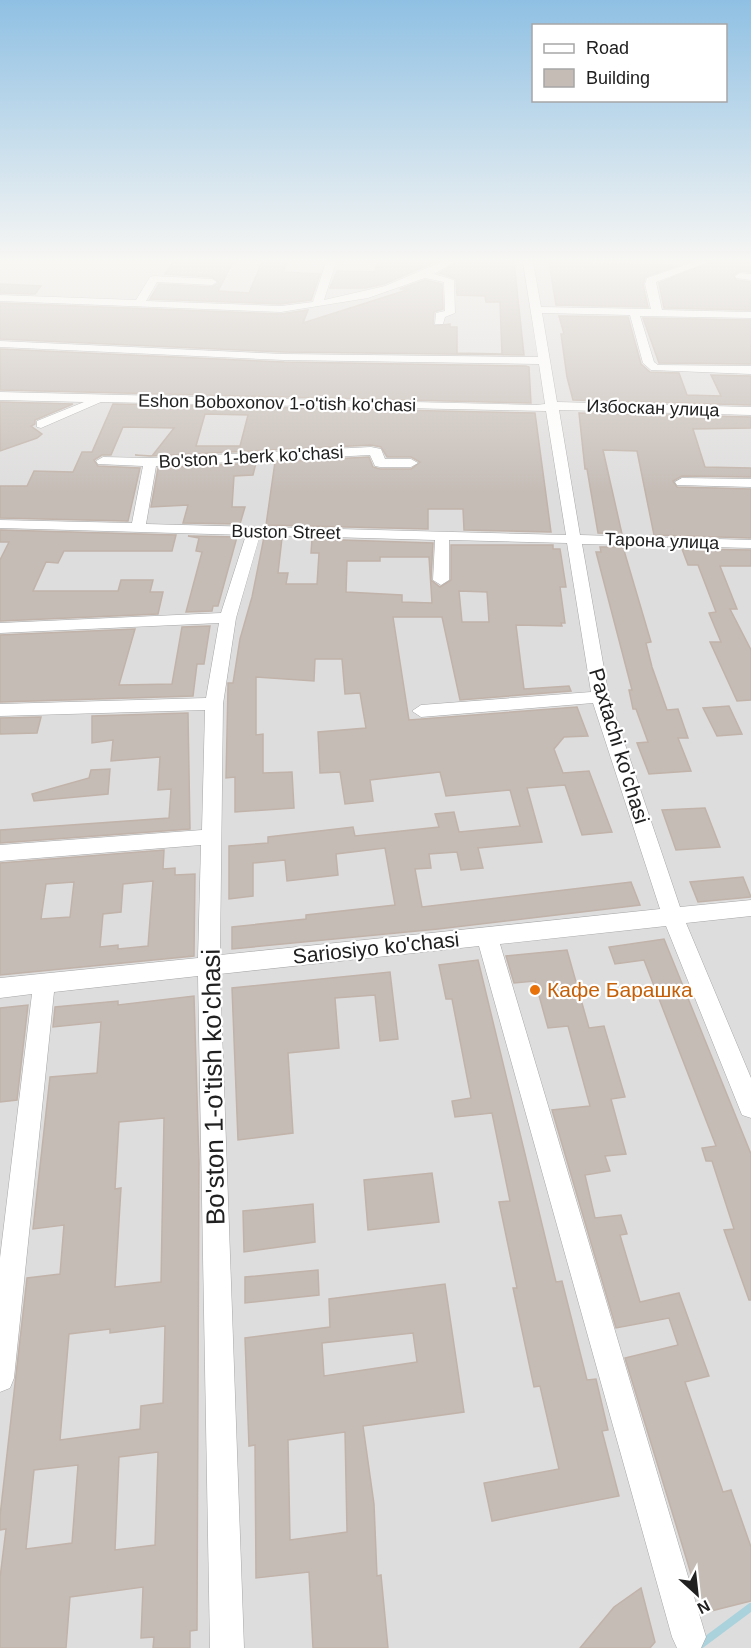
<svg xmlns="http://www.w3.org/2000/svg" width="751" height="1648" font-family="Helvetica,sans-serif">
<style>
.residential{fill:#dedddd}
.lines{fill:none;stroke-linecap:round;stroke-linejoin:round}
.stream{stroke:#a9d2dc;stroke-width:8}
.building{fill:#c5bcb6;stroke:#c1b3a9;stroke-width:1.5;fill-rule:evenodd}
.minor-casing{stroke:#a7a7a7;stroke-width:1}
.minor{fill:#fff;fill-rule:evenodd}
.food-dot{fill:#e8710a;stroke:#fff;stroke-width:2}
.labels{text-anchor:middle;stroke-width:4.5;stroke-linejoin:round;paint-order:stroke}
.far-street-label{font-size:18px;fill:#202020;stroke:#fff}
.street-label{font-size:21px;fill:#202020;stroke:#fff}
.food-label{font-size:21px;fill:#c56008;stroke:#fff;text-anchor:start}
.near-street-label{font-size:26px;fill:#202020;stroke:#fff}
</style>
<rect width="100%" height="100%" fill="#f0ede7"/>
<!-- residential -->
<rect class="residential" x="0" y="262" width="751" height="1386"/>
<g class="lines">
<!-- stream -->
<path class="stream" d="M696 1648 751 1607"/>
</g>
<!-- building -->
<g class="building">
<path d="M173 262H233L218 291 249 293 262 262H287L283 272 320 274 311 300 281 304 150 299 159 284 212 287 219 283 212 277 165 274Z"/>
<path d="M377 262H435L384 284 365 288H330L337 271 375 272Z"/>
<path d="M456 262H514L524 355 284 352 0 339V303L281 314 308 310 303 323 410 289H400L425 280 442 284 443 309 434 312 433 324 435 326 450 324V327H457V353L502 354 500 302H486L485 296 457 295 456 279 440 273Z"/>
<path d="M549 262 567 263 679 265 645 277 643 285 648 307 556 305Z"/>
<path d="M710 262H751V272L740 271 733 275 736 280 751 282V310L664 308 659 283Z"/>
<path d="M0 284 41 286 35 294 0 293Z"/>
<path d="M559 316 628 317 641 364 650 372 679 373 687 395 721 396 711 375 751 376V405L573 400 567 377 561 334H564Z"/>
<path d="M643 318 751 320V364L659 363Z"/>
<path d="M0 349 284 362 526 366 529 367 531 403 0 390Z"/>
<path d="M0 402 73 404 35 420V424L31 426 42 434 37 438 0 451Z"/>
<path d="M113 404 535 413 551 532 464 530 463 509H428V529L266 525 275 462 369 457 373 467 380 469H411L420 462 411 457H387L381 447 371 445 150 456 135 455 152 456 174 428 123 427 111 455H102L94 460 98 466 140 468 128 521 0 518V486H27L34 471 73 472 82 452H92ZM205 414 248 415 240 446H196Z"/>
<path d="M579 413 751 417V428L693 429 705 467 751 468V477L682 476 673 481 677 487 751 489V538L654 535 637 451 603 450 622 534 598 533 587 469H585Z"/>
<path d="M256 463 253 475 234 476 232 507H245L240 524 183 523 188 505 151 507 158 468Z"/>
<path d="M0 530 176 535 172 551H64L58 563 46 562 33 591H118L121 580H153L150 592H163L158 614 0 621V560L9 542H0Z"/>
<path d="M188 536 237 537 218 606H213L212 611 186 612 202 552 196 551 199 538Z"/>
<path d="M264 537 282 538 278 573H288L286 584H317L319 553H311L312 539 433 543 431 580 440 587 451 580V545H553V549H560L566 587H560L565 623H561L562 626 516 625 524 689 569 686 571 691 460 700 442 617H393L409 720 577 707 588 736 564 737 554 749 563 773 589 771 612 832 582 835 565 785 527 788 542 842 478 848 483 868 461 870 457 852 429 854 431 868 415 869 422 907 631 882 640 905 438 929 232 949V927L306 919V915L395 905 385 848 336 854 338 875 287 881 285 860 253 863V896L229 899V846L268 843V837L353 827 355 836 439 827 435 814 454 812 459 832 520 826 510 790 446 796 440 772 370 780 373 801 345 804 340 772 320 773 318 732 366 728 360 693 345 694 342 659H315L314 681 256 677V735L263 734V773L292 772 294 808 235 812V777L226 778 228 687V683H233L240 639 252 597ZM380 557H429L432 603 402 602V595L346 592 347 561H380ZM459 591 487 592 489 622H462Z"/>
<path d="M600 547H623L651 642 646 643 652 667 667 710 678 709 688 738H678L691 771 649 774 637 743 648 742 636 709H633L629 690H632L596 552H601Z"/>
<path d="M682 549 751 550V566H720L737 609H730L751 650V700L737 701 710 642H721L709 613 716 612 698 565H688Z"/>
<path d="M210 626 204 664H197L193 696 0 702V635L135 629 119 685 172 684 182 627Z"/>
<path d="M729 706 742 734 717 736 703 708Z"/>
<path d="M188 713 190 829 0 843V830L169 818 171 789 158 790 160 757 111 761 113 740 92 743V716Z"/>
<path d="M41 717 37 733 0 734V718Z"/>
<path d="M110 769 108 794 34 801 32 794 89 778 91 770Z"/>
<path d="M705 808 720 847 676 850 662 810Z"/>
<path d="M164 850 163 869 175 868V875L195 874 194 956 0 975V863ZM153 881 148 946 118 949V945L100 947 103 914 121 912 123 884ZM74 882 70 917 41 919 46 884Z"/>
<path d="M743 877 751 897 698 902 690 882Z"/>
<path d="M664 939 751 1154V1300H749L724 1230 734 1229 712 1161H706L702 1148 716 1146 644 960 615 964 609 947Z"/>
<path d="M567 950 589 1028 604 1026 625 1097 611 1099 626 1154 605 1156 610 1171 585 1175 595 1218 621 1215 627 1234 620 1235 640 1302 679 1293 709 1376 685 1382 723 1492 731 1490 751 1547V1601L703 1613 625 1358 678 1345 669 1318 616 1328 552 1110 590 1106 568 1026 548 1028 535 981 514 983 506 956Z"/>
<path d="M478 960 556 1282 562 1281 587 1380 596 1379 608 1430 602 1431 619 1496 492 1521 484 1483 559 1469 540 1386 534 1387 513 1288H517L499 1202 510 1201 492 1113 455 1117 452 1101 471 1098 452 999H446L439 965Z"/>
<path d="M390 972 398 1039 380 1041 375 995 335 998 339 1048 288 1053 293 1133 238 1140 232 988Z"/>
<path d="M194 996 199 1162 197 1630 190 1631V1648H153L154 1637 141 1638 143 1587 70 1597 66 1648H0V1578L6 1529 0 1530V1516L27 1278 60 1274 64 1225 33 1229 50 1077 97 1073 101 1022 53 1027 55 1007 118 1001V1005ZM164 1118 161 1282 115 1287 121 1188 115 1189 119 1122ZM165 1326 163 1403 141 1406 140 1429 60 1440 69 1334 110 1329V1333ZM158 1452 155 1545 115 1550 119 1457ZM78 1465 72 1543 26 1549 34 1470Z"/>
<path d="M28 1005 17 1100 0 1102V1008Z"/>
<path d="M432 1173 439 1222 368 1230 364 1180Z"/>
<path d="M313 1204 315 1242 244 1252 243 1211Z"/>
<path d="M318 1270 319 1295 245 1303V1277Z"/>
<path d="M445 1284 464 1412 363 1426 374 1504 377 1576 381 1575 388 1648H313L309 1572 256 1578 255 1445 249 1446 245 1338 330 1327 329 1299ZM413 1333 417 1362 324 1376 322 1343ZM345 1432 347 1532 290 1540 288 1440Z"/>
<path d="M641 1588 655 1642 650 1648H580L614 1607Z"/>
</g>
<g class="lines">
<!-- minor casing -->
<g class="minor-casing">
<g id="minor">
<path d="M326 262H336L324 300 385 286 441 262H454L434 274 454 280 455 313 445 317 443 324H435L436 313 445 311 444 282 425 278 368 298 281 312 0 301V295L136 300 150 277 154 276 212 279 217 282 212 285 157 282 146 301 281 306 313 302Z"/>
<path d="M523 262H533L541 307 651 309 645 284 647 278 693 262H708L656 282 662 310 751 312V318L640 316 654 362 658 365 751 366V374L651 370 643 363 630 315 542 313 557 402 751 407V415L559 410 580 535 751 540V548L582 544 609 697 680 907 751 900V916L686 923 751 1078V1118L742 1115 666 926 500 944 706 1637 701 1648H677L672 1637 479 946 220 974 244 1648H210L198 976 54 992 14 1378 10 1388 0 1392V1258L32 994 0 998V978L198 958 201 845 0 861V845L202 830 205 710 0 716V704L206 698 219 623 0 633V623L221 613 246 535 0 528V520L132 523 143 466 98 464 96 461 103 457 150 458 371 447 381 449 385 459H411L418 463 411 467H380L375 466 370 455 156 466 146 524 566 535 546 411 101 402 41 428 37 427V421L84 402 0 400V392L536 405 545 404 539 364 284 360 0 347V341L284 354 538 357ZM260 535 435 540 433 580 441 585 449 580V540L567 543 591 692 421 705 412 711 421 717 593 703 660 909 220 955 223 704 236 618Z"/>
<path d="M740 273 751 274V280L736 278 735 276Z"/>
<path d="M682 478 751 479V487L677 485 675 482Z"/>
</g>
</g>
<!-- minor -->
<use href="#minor" class="minor"/>
</g>
<!-- sky -->
<linearGradient id="sky" x2="0" y2="1"><stop stop-color="#8fc0e3"/><stop offset="0.53" stop-color="#f8f7f4"/><stop offset="1" stop-color="#f8f7f4" stop-opacity="0"/></linearGradient>
<rect width="751" height="493" fill="url(#sky)"/>
<!-- markers -->
<circle class="food-dot" cx="535" cy="990" r="6"/>
<g class="labels">
<!-- far-street labels -->
<g class="far-street-label">
<text transform="translate(277 403) rotate(1)" y="6">Eshon Boboxonov 1-o'tish ko'chasi</text>
<text transform="translate(653 408) rotate(2)" y="6">Избоскан улица</text>
<text transform="translate(251 457) rotate(-3)" y="6">Bo'ston 1-berk ko'chasi</text>
<text transform="translate(286 532) rotate(1)" y="6">Buston Street</text>
<text transform="translate(662 541) rotate(2)" y="6">Тарона улица</text>
</g>
<!-- street labels -->
<g class="street-label">
<text transform="translate(619 746) rotate(73)" y="7">Paxtachi ko'chasi</text>
<text transform="translate(376 948) rotate(-6)" y="7">Sariosiyo ko'chasi</text>
</g>
<!-- food labels -->
<g class="food-label">
<text x="547" y="997">Кафе Барашка</text>
</g>
<!-- near-street labels -->
<g class="near-street-label">
<text transform="translate(213 1087) rotate(-91)" y="9">Bo'ston 1-o'tish ko'chasi</text>
</g>
</g>
<!-- legend -->
<rect x="532" y="24" width="195" height="78" fill="#ffffff" stroke="#a6a6a6" stroke-width="1.5"/>
<rect x="544" y="44" width="30" height="9" fill="#ffffff" stroke="#a6a6a6" stroke-width="1.5"/>
<text x="586" y="54" font-size="18" fill="#202020">Road</text>
<rect x="544" y="69" width="30" height="18" fill="#c5bcb6" stroke="#a6a6a6" stroke-width="1.5"/>
<text x="586" y="84" font-size="18" fill="#202020">Building</text>
<!-- north arrow -->
<g transform="translate(697 1594) rotate(153)" stroke="#ffffff" stroke-width="4.5" paint-order="stroke">
<path d="M0-4.5L10 22L0 15L-10 22Z" fill="#202020"/>
<text y="-9" font-size="16" font-weight="bold" text-anchor="middle" fill="#202020">N</text>
</g>
</svg>
